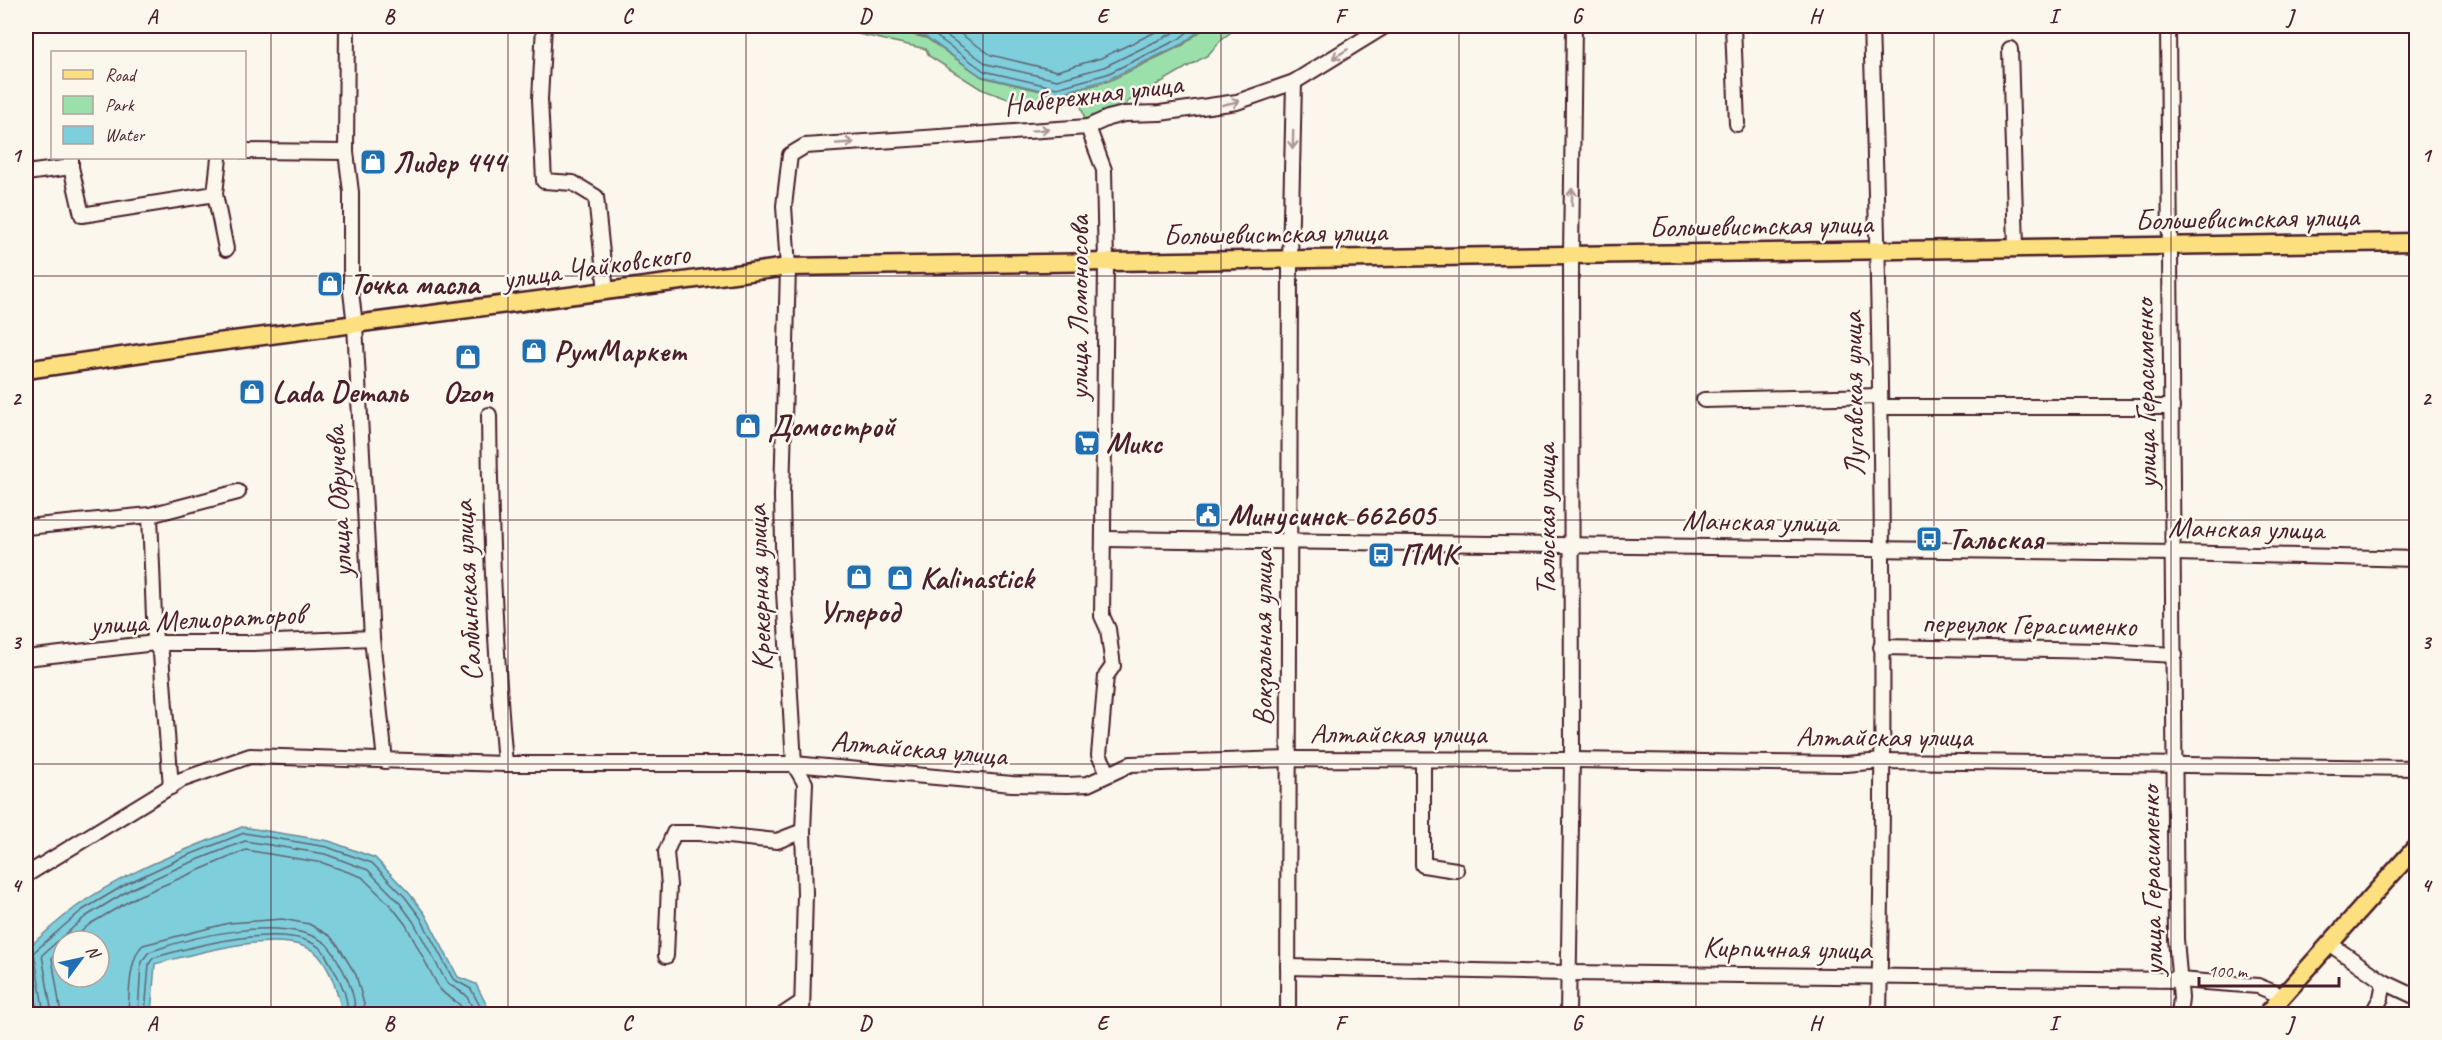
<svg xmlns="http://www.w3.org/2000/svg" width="2442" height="1040" font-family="Caveat,sans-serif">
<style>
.green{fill:#9be0ab;stroke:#72806b;stroke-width:1.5}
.water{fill:#7fcedc;stroke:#6a8895;stroke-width:1.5;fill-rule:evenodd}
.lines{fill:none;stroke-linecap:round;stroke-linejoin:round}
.shore{stroke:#5f6572;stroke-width:1.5}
.minor-casing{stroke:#4a1f2b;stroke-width:18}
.major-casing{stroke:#4a1f2b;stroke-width:21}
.minor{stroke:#fbf7ec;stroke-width:14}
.major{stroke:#fce080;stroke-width:16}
.oneway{stroke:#ab9695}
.grid{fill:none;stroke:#4a1f2b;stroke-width:1.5;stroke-opacity:0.55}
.labels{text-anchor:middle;stroke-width:5;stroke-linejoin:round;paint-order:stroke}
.street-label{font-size:30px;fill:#4a1f2b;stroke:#fbf7ec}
.poi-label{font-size:30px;font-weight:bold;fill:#4a1f2b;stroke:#fbf7ec;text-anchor:start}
.neatline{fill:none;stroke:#4a1f2b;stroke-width:2}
.grid-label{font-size:20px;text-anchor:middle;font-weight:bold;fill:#4a1f2b}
</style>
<rect width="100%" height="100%" fill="#fbf7ec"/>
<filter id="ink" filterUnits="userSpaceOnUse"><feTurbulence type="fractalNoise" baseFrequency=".0167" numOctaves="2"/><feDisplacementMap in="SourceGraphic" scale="12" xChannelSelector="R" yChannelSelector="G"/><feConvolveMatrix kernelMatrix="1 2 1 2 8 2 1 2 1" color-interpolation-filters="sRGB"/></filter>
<g filter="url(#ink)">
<!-- green -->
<path class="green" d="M822 26H876L926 38 982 77 1058 95 1109 81 1183 45 1207 26H1239L1222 39 1208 55 1127 102 1124 110 1085 120 1080 102 1019 103 981 89 929 56 926 49Z"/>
<!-- water -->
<g class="water">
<path d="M881 26H1205L1182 44 1109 79 1058 94 981 76 926 37Z"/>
<path d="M242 827 329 841 375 858 409 893 425 914 458 977 476 984 491 1014H324L342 1010C337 992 331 969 318 955 288 925 191 955 155 964L151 1014H38L27 949C43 934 59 920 76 907 125 871 186 850 242 827ZM63 941H99V977H63Z"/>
</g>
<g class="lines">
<!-- shore -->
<g class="shore">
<path d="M906 26 929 31 984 71 1057 88 1107 74 1179 39 1195 26"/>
<path d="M933 26 987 64 1057 80 1104 67 1175 32 1183 26"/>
<path d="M949 26 991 55 1057 71 1101 58 1168 26"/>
<path d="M70 941 90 924 136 897 246 850 323 863 362 877 392 907 406 925 439 988C450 1002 457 997 466 1014"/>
<path d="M44 1014 34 952 81 911 128 883 179 859 244 833 327 847 372 863 405 897 420 917 453 979 471 989 484 1014"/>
<path d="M52 1014 42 955 85 917 131 889 182 866 245 841 325 854 368 870 399 902 413 921 447 983 466 995 476 1014"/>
<path d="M61 1014 52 958 63 946"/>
<path d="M128 1014C129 996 129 957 143 945L229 923 282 919 309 924 330 936 337 944 356 975 364 1004V1014"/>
<path d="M138 1014 141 962 149 952C193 936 285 914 325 943 333 949 338 962 343 970 349 982 357 1001 354 1014"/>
<path d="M145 1014 149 964 153 958C190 947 294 918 323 951 328 958 332 968 337 975 342 985 351 1005 345 1014"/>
</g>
<!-- minor casing -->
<g class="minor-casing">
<g id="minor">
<path d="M347 26 346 152 351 192V292L355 325 372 638 385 761"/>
<path d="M544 26 540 99 544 181 573 183 596 197 606 291"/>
<path d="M1733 26 1737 124"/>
<path d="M1871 26C1882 355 1886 685 1879 1014"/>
<path d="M2168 26 2176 939 2181 998 2179 1014"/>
<path d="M2010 49 2016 247"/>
<path d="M1088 127 1104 170 1106 263 1102 616 1108 629 1113 666 1106 676 1099 755 1109 774"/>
<path d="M244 151 346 152"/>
<path d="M219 158 215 194 226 249"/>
<path d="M71 167 82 215 215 194"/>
<path d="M26 173 71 167V158"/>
<path d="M1704 400 1880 396"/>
<path d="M1881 407H2172"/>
<path d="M489 415C490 531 495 648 505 764"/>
<path d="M150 515 155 643 161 654 171 787"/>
<path d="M26 527 150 515 238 492"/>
<path d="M1103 539 2174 553 2416 559"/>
<path d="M1881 647 2102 651 2175 655"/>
<path d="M26 658 155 643H253L372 638"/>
<path d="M1423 761V865L1456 870"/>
<path d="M26 875 181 780 250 756 505 764H794L1012 784 1068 785 1088 784 1131 764 1290 759 1572 760 1846 764 1883 761 2416 768"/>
<path d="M2330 944 2384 982 2416 997"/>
<path d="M666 956 669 885 666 852 674 833H699L777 841 803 831"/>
<path d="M1288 967 1568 973 2179 980 2258 986 2282 996"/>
<path d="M784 1014 802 1002"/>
<path d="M802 1014 805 893 803 831 805 783 794 764 784 591 782 496 788 267 784 206 790 155 805 146 1088 127 1108 118 1124 114 1160 113 1237 102 1294 82 1385 26"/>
<path d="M1288 1014 1290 261 1294 82"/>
<path d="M1568 1014 1572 760 1571 255 1574 26"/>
<path d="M2372 1014 2381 998 2384 982"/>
</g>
</g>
<!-- major casing -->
<g class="major-casing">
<g id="major">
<path d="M26 370 211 343 788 267 2416 242"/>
<path d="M2267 1014 2416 847"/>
</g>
</g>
<!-- minor -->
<use href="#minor" class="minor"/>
<!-- major -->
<use href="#major" class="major"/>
</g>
<!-- one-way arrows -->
<defs><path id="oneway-shaft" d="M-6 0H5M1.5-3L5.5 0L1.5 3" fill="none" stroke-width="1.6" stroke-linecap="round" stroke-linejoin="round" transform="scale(1.5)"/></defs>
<g class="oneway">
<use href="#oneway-shaft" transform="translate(1340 54) rotate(148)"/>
<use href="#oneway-shaft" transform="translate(1231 103) rotate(-13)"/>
<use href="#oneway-shaft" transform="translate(1040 130) rotate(-4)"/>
<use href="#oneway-shaft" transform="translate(1293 140) rotate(91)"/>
<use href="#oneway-shaft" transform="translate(845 143) rotate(-4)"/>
<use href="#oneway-shaft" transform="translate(1572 197) rotate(-89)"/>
</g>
</g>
<!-- grid -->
<path class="grid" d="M271 26V1014M508 26V1014M746 26V1014M983 26V1014M1221 26V1014M1459 26V1014M1696 26V1014M1934 26V1014M2171 26V1014M26 276H2416M26 520H2416M26 764H2416"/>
<!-- icons -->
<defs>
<g id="shop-square" transform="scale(1.35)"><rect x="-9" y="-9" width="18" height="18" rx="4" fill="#1f6fb2" stroke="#fbf7ec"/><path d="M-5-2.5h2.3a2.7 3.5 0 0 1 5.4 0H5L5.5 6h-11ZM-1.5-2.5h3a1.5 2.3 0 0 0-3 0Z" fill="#fff"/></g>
<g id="supermarket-square" transform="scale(1.35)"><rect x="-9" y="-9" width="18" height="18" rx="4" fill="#1f6fb2" stroke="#fbf7ec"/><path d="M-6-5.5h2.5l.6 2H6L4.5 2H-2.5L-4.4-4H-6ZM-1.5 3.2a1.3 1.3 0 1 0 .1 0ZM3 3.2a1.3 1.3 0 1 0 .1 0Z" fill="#fff"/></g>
<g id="civic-square" transform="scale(1.35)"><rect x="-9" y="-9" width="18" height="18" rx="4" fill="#1f6fb2" stroke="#fbf7ec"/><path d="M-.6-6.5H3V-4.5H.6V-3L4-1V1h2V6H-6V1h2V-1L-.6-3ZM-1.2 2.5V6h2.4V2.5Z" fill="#fff"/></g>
<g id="bus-square" transform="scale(1.35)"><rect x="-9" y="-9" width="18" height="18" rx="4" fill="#1f6fb2" stroke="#fbf7ec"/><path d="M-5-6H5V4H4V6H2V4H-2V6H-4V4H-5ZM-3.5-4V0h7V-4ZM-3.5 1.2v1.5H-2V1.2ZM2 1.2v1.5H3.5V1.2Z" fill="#fff"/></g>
</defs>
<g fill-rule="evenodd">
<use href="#shop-square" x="373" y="162"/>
<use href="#shop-square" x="330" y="284"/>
<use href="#shop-square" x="534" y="351"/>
<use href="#shop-square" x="468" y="357"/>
<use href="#shop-square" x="252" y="392"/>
<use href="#shop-square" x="748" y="426"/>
<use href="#supermarket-square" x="1087" y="443"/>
<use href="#civic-square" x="1208" y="515"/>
<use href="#bus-square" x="1929" y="539"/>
<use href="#bus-square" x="1381" y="555"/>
<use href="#shop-square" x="859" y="577"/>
<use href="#shop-square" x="900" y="578"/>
</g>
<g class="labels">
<!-- street labels -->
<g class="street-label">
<text transform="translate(1093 94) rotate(-7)" y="10">Набережная улица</text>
<text transform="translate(2247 218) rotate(-1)" y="10">Большевистская улица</text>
<text transform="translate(1761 225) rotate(-1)" y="10">Большевистская улица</text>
<text transform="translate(1275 233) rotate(-1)" y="10">Большевистская улица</text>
<text transform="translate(596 266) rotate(-8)" y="10">улица Чайковского</text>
<text transform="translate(1078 308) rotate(-90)" y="10">улица Ломоносова</text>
<text transform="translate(1853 394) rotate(-91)" y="10">Лугавская улица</text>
<text transform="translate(2145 394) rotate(-91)" y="10">улица Герасименко</text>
<text transform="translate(338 502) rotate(-93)" y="10">улица Обручева</text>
<text transform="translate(1545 520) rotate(-90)" y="10">Тальская улица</text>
<text transform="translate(1760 521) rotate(1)" y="10">Манская улица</text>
<text transform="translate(2246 528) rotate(1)" y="10">Манская улица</text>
<text transform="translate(759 588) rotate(-92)" y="10">Крекерная улица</text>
<text transform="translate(467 591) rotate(-93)" y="10">Салбинская улица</text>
<text transform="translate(197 619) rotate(-3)" y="10">улица Мелиораторов</text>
<text transform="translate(2029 624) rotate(1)" y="10">переулок Герасименко</text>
<text transform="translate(1262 638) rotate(-90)" y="10">Вокзальная улица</text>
<text x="1398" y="743">Алтайская улица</text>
<text x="1884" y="746">Алтайская улица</text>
<text transform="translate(919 748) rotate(5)" y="10">Алтайская улица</text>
<text transform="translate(2151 881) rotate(-91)" y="10">улица Герасименко</text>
<text transform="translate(1787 948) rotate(1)" y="10">Кирпичная улица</text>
</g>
<!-- poi labels -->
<g class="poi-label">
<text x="392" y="172">Лидер 444</text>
<text x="350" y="294">Точка масла</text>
<text x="554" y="361">РумМаркет</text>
<text x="272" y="402">Lada Dеталь</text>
<text x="468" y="402" text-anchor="middle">Ozon</text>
<text x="768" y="436">Домострой</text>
<text x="1106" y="453">Микс</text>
<text x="1228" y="525">Минусинск 662605</text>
<text x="1948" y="549">Тальская</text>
<text x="1400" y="565">ПМК</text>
<text x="920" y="588">Kalinastick</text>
<text x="859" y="622" text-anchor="middle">Углерод</text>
</g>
</g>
<!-- margin -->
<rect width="2442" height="1040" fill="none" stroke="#fbf7ec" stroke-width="66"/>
<!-- legend -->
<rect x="51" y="51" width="195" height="108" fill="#fbf7ec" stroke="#b4a19f" stroke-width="1.5"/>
<rect x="63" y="70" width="30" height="9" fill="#fce080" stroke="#b4a19f" stroke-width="1.5"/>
<text x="105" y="81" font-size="18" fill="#4a1f2b">Road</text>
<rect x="63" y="96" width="30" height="18" fill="#9be0ab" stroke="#b4a19f" stroke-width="1.5"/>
<text x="105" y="111" font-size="18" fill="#4a1f2b">Park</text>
<rect x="63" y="126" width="30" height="18" fill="#7fcedc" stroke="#b4a19f" stroke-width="1.5"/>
<text x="105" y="141" font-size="18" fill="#4a1f2b">Water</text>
<!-- north arrow -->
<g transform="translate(81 959) rotate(57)"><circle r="28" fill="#fbf7ec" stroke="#b4a19f" stroke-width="1.5"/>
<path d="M0-4.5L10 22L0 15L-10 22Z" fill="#1f6fb2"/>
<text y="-9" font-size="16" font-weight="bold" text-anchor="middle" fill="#4a1f2b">N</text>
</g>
<!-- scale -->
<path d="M2199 977v9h140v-9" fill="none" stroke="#4a1f2b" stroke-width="3"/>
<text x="2208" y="977" font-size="18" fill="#4a1f2b" stroke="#fbf7ec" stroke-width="4.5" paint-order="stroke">100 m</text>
<rect x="33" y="33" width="2376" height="974" class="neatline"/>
<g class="grid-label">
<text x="152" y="23">A</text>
<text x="389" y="23">B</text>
<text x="627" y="23">C</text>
<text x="865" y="23">D</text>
<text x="1102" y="23">E</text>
<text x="1340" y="23">F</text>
<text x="1577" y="23">G</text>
<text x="1815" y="23">H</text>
<text x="2053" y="23">I</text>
<text x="2290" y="23">J</text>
<text x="16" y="162">1</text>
<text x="2426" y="162">1</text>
<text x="16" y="405">2</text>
<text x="2426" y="405">2</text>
<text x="16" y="649">3</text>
<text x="2426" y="649">3</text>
<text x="16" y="892">4</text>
<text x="2426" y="892">4</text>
<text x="152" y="1030">A</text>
<text x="389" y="1030">B</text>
<text x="627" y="1030">C</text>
<text x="865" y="1030">D</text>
<text x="1102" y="1030">E</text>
<text x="1340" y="1030">F</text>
<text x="1577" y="1030">G</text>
<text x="1815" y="1030">H</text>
<text x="2053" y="1030">I</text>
<text x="2290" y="1030">J</text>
</g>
</svg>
